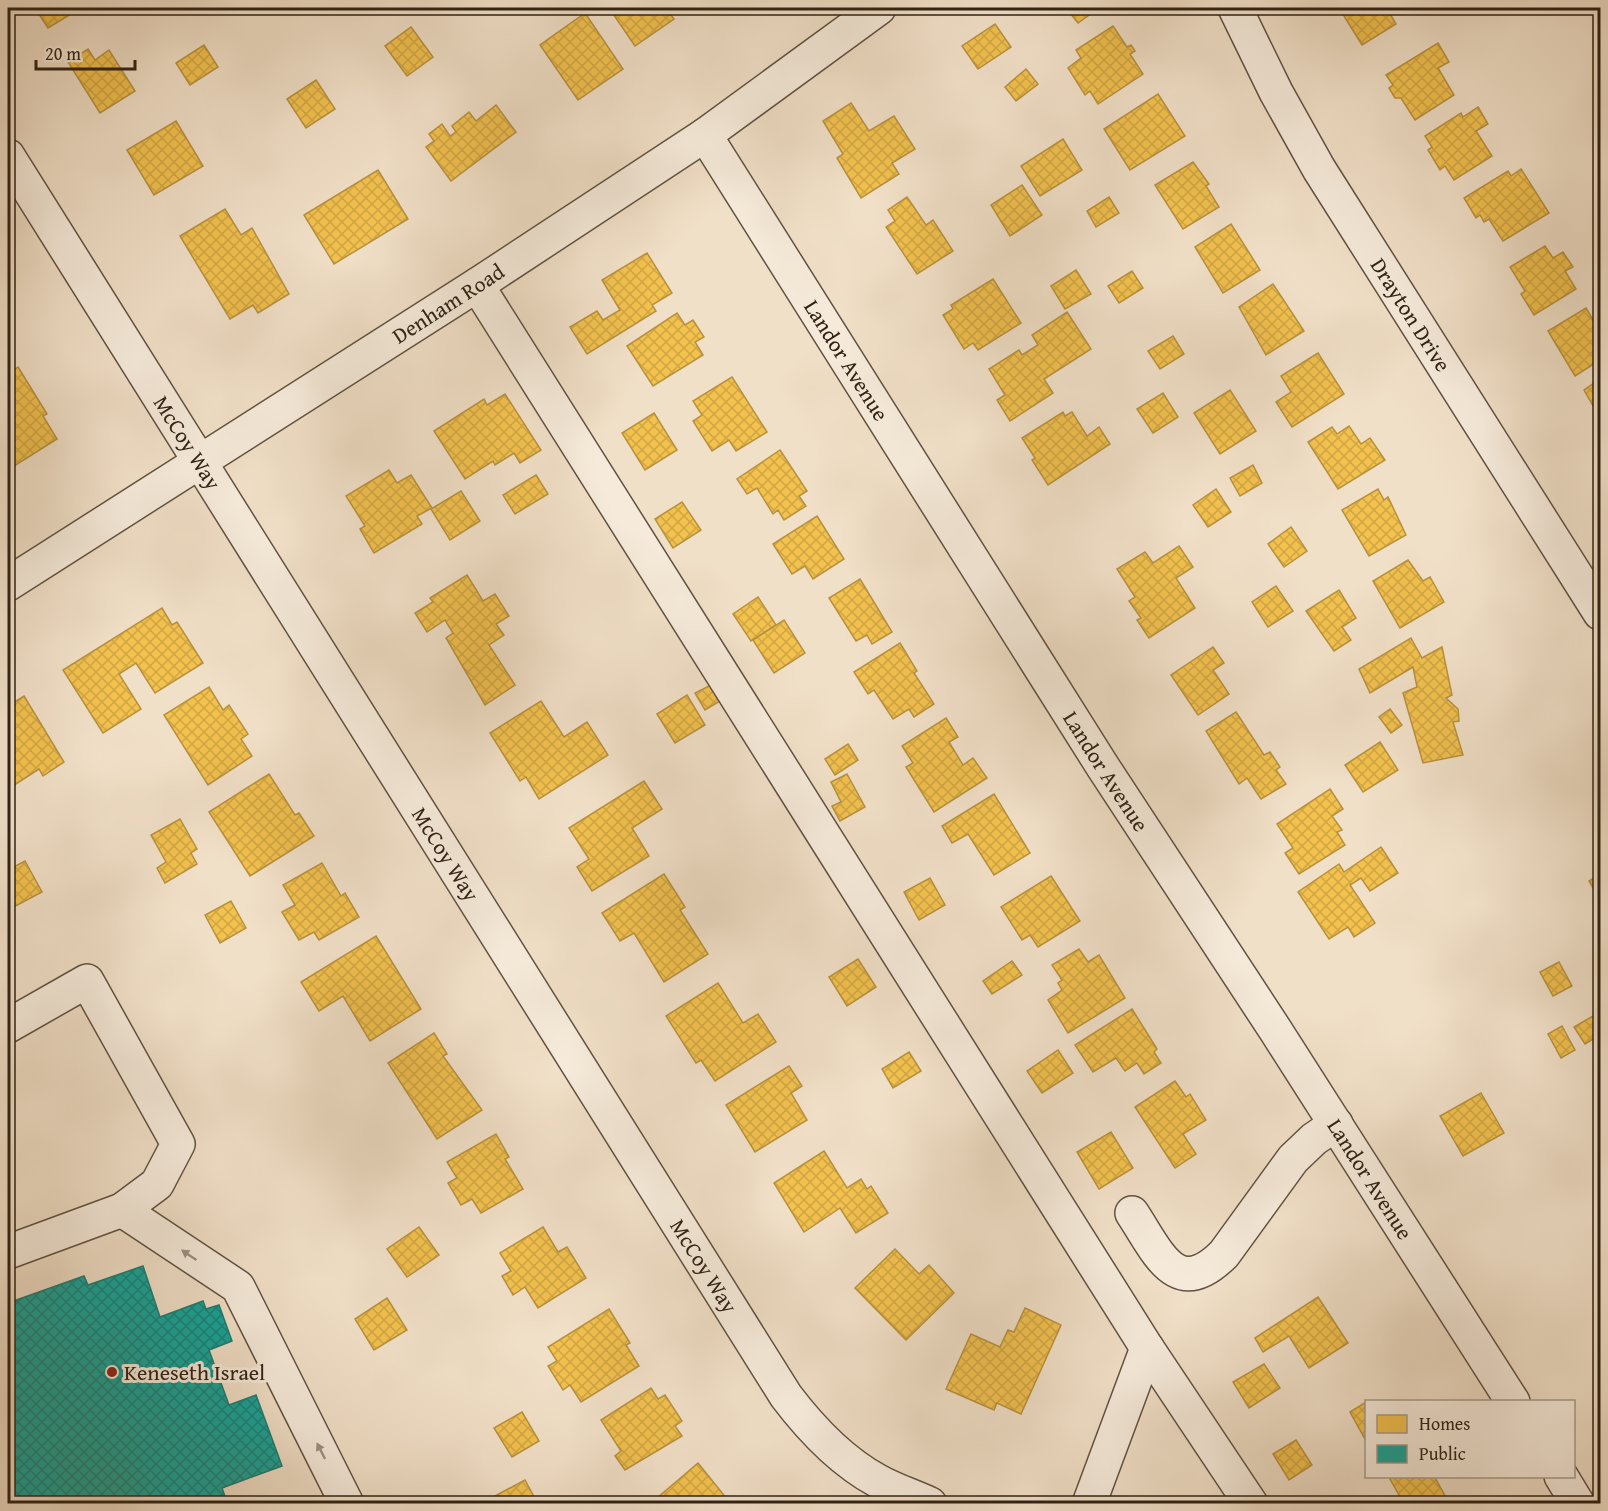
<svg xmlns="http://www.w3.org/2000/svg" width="1608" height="1511" font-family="'Gentium Book Plus',serif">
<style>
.homes{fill:url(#homes-cross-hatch);stroke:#b8913d;stroke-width:1.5}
.public{fill:url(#public-cross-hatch);stroke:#1e7c71;stroke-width:1.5}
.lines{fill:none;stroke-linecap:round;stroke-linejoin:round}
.minor-casing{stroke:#605242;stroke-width:36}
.minor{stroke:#f6ebdb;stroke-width:33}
.oneway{fill:#9c9182}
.poi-dot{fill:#8f2418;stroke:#f6ebdb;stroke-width:2}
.labels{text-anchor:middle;stroke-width:6;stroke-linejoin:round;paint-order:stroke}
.street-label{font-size:22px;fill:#2f2215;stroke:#f6ebdb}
.poi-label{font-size:22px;fill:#2f2215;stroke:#f6ebdb;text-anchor:start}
</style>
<defs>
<pattern id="homes-cross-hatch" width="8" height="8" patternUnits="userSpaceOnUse" patternTransform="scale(1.5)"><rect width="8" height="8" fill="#f2c14e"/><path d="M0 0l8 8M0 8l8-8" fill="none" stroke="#d0a643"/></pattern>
<pattern id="public-cross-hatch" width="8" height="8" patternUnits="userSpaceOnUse" patternTransform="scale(1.5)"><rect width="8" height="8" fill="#17a398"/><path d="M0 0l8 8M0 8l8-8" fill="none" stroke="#15847b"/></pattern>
</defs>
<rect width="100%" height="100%" fill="#f1e0c8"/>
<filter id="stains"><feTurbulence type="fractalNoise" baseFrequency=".00333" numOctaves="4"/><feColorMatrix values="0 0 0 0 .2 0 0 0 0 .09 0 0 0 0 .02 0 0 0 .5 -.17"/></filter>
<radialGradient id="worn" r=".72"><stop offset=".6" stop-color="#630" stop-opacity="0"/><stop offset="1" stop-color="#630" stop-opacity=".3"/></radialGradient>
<!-- homes -->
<g class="homes">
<path d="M35 8H81L48 28Z"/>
<path d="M609 8H666L674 19 635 46Z"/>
<path d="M1066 8H1099L1078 23Z"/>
<path d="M1339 8H1401L1390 14 1396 24 1362 45Z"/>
<path d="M585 13 623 69 578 100 540 45Z"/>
<path d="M995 24 1011 47 978 69 962 46Z"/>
<path d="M1113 26 1127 47 1131 45 1135 51 1130 54 1143 74 1098 104 1090 91 1085 95 1068 68 1081 58 1076 50Z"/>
<path d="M411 27 433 57 407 76 385 46Z"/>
<path d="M1438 43 1449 62 1438 68 1454 95 1415 120 1401 98H1395L1389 88 1393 85 1386 75Z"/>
<path d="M204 45 218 67 190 85 176 63Z"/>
<path d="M88 49 95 60 109 50 135 91 100 113 68 62Z"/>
<path d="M1026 69 1038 84 1016 101 1005 87Z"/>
<path d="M316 80 335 109 306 128 287 99Z"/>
<path d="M1158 94 1185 136 1130 170 1104 129Z"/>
<path d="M851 103 869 131 894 116 915 149 892 163 899 174 861 198 837 158 843 154 823 121Z"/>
<path d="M496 105 516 132 451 181 426 147 434 141 429 134 442 124 450 136 456 132 452 126 469 112 476 121Z"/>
<path d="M1478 107 1488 124 1476 131 1492 156 1454 180 1445 166 1440 170 1428 150 1432 147 1425 136 1461 113 1463 117Z"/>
<path d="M176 121 203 166 154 195 127 150Z"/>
<path d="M1063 139 1082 170 1040 196 1021 166Z"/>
<path d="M1193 162 1209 184 1206 186 1219 207 1183 229 1155 185Z"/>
<path d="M1521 169 1549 213 1503 241 1489 219 1484 222 1480 215 1476 218 1464 198 1508 171 1511 176Z"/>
<path d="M378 170 408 219 334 264 304 215Z"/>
<path d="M1022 185 1042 215 1010 236 991 205Z"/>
<path d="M907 197 926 225 933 220 953 251 917 274 886 227 895 221 888 210Z"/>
<path d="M1109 197 1119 213 1096 227 1087 211Z"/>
<path d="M225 209 241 235 252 228 289 294 258 313 253 305 230 319 180 236Z"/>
<path d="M1231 224 1260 270 1223 293 1195 247Z"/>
<path d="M1545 246 1553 258 1563 252 1573 267 1565 271 1576 289 1534 315 1521 294 1525 291 1510 267Z"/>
<path d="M647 253 672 293 652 305 656 311 587 354 570 327 597 311 603 320 620 310 602 280Z"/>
<path d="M1076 270 1091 294 1065 309 1051 286Z"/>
<path d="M1132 271 1143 288 1119 303 1108 286Z"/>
<path d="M993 279 1021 323 978 350 973 343 964 349 943 315 953 309 951 305Z"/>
<path d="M1273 284 1304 331 1266 355 1239 307Z"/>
<path d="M1586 308 1600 332V360L1575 376 1548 331Z"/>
<path d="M1067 312 1091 349 1044 379 1053 393 1010 421 997 400 1005 395 989 369 1019 350 1022 355 1038 345 1032 335Z"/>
<path d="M677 313 685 325 693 320 704 337 695 342 703 355 653 386 627 346Z"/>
<path d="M1173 336 1184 354 1160 369 1148 351Z"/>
<path d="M1318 353 1344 394 1292 427 1276 402 1291 392 1281 376Z"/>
<path d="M18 367 47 414 43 416 57 439 8 470V374Z"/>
<path d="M732 377 767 432 736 451 729 440 712 451 693 421 702 415 693 401Z"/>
<path d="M1600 379V418L1584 390Z"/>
<path d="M1230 390 1256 431 1220 454 1194 413Z"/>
<path d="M1163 393 1178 417 1153 433 1137 409Z"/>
<path d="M505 394 541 450 520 463 514 453 495 465 493 461 465 479 434 431 484 399 487 405Z"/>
<path d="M1063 412 1065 416 1072 412 1087 436 1099 427 1110 444 1048 485 1032 460 1035 458 1022 438Z"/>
<path d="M654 413 677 450 645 470 622 433Z"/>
<path d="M1349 426 1361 444 1370 438 1385 460 1338 489 1308 442 1332 427 1337 434Z"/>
<path d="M780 450 807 491 799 496 806 506 784 520 778 510 773 514 757 488 747 494 737 479Z"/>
<path d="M1253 465 1262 483 1240 496 1230 478Z"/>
<path d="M389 470 397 483 411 475 432 508 417 516 422 524 374 553 360 529 365 526 346 496Z"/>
<path d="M536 475 548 494 515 514 503 495Z"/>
<path d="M1216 489 1231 512 1208 527 1193 505Z"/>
<path d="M1378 489 1384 500 1388 497 1406 535 1369 556 1342 510Z"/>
<path d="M461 491 480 521 450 540 431 509Z"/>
<path d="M682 502 701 530 673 548 655 519Z"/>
<path d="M817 516 844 559 813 579 805 566 792 574 773 544Z"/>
<path d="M1291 527 1307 551 1284 567 1268 544Z"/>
<path d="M1179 546 1193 567 1176 578 1195 608 1149 638 1137 620 1141 618 1129 601 1135 597 1117 569 1145 552 1153 563Z"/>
<path d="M1408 560 1423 581 1430 577 1444 602 1400 628 1373 581Z"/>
<path d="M467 575 483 601 495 594 509 616 496 624 504 635 489 645 515 685 485 705 446 638 453 633 445 620 427 632 415 613 433 602 430 598Z"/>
<path d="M860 579 892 632 872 644 867 635 856 641 829 598Z"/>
<path d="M1276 586 1293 611 1268 627 1252 602Z"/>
<path d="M1339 590 1356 618 1342 627 1351 640 1334 651 1306 611Z"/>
<path d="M758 597 776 625 751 641 733 614Z"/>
<path d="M162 608 172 625 177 622 203 663 155 693 136 663 119 674 141 709 103 733 63 670Z"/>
<path d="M784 620 805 653 774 673 753 640Z"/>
<path d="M1411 638 1422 658 1442 647 1452 695 1446 698 1458 709 1459 721 1453 722 1463 755 1423 763 1403 693 1417 687 1413 667 1370 693 1359 669Z"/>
<path d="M900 643 917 671 914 673 934 704 914 717 909 709 893 719 874 690 868 694 854 672Z"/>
<path d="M1213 647 1224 663 1213 670 1229 694 1198 715 1171 675Z"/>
<path d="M711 685 720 701 705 710 695 693Z"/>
<path d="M209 687 223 710 229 705 248 734 241 739 252 756 208 785 164 715Z"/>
<path d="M687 695 705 725 675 743 657 714Z"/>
<path d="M24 696 64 762 43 776 39 769 8 789V706Z"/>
<path d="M541 701 564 737 587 722 608 755 539 799 526 777 520 781 490 733Z"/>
<path d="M1390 709 1402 725 1391 733 1379 717Z"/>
<path d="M1236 712 1264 755 1270 752 1280 767 1276 770 1286 784 1261 799 1247 778 1239 784 1206 731Z"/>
<path d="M946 718 958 737 949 742 963 765 973 758 987 778 934 812 906 767 913 763 902 746Z"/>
<path d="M1380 742 1398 770 1363 792 1345 765Z"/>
<path d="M848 744 858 760 835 775 825 759Z"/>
<path d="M269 774 295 815 299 813 314 836 250 876 209 812Z"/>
<path d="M847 774 865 807 840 821 832 806 841 802 831 782Z"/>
<path d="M644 781 662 809 632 828 649 856 592 891 577 867 589 859 569 828Z"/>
<path d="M1330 789 1343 809 1332 816 1342 830 1337 832 1345 845 1299 874 1285 853 1293 848 1277 824Z"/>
<path d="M994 794 1030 853 994 875 968 834 952 843 942 826Z"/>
<path d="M180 819 197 849 191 853 197 864 165 883 157 868 166 862 151 835Z"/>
<path d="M1381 847 1398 873 1370 891 1361 878 1350 885 1375 923 1354 937 1348 927 1329 939 1298 892 1339 864 1344 872Z"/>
<path d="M25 861 42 892 8 910V870Z"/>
<path d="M322 863 341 896 345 893 359 917 319 940 314 932 299 940 282 912 295 905 283 885Z"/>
<path d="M664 874 685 907 680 910 708 954 664 982 634 933 620 941 602 913Z"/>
<path d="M1600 874V900L1589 881Z"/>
<path d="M1051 876 1080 921 1038 947 1030 935 1022 940 1001 907Z"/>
<path d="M930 878 945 905 919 920 904 892Z"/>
<path d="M231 901 246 928 220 943 205 915Z"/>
<path d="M376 936 421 1009 370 1041 343 996 319 1011 301 982Z"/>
<path d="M1079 949 1088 962 1099 955 1125 998 1068 1033 1048 1000 1062 990 1058 983 1062 980 1052 965Z"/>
<path d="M858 959 876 987 847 1006 829 977Z"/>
<path d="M1012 961 1022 975 992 994 983 981Z"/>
<path d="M1559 962 1572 986 1553 996 1540 972Z"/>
<path d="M718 983 743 1023 758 1014 776 1042 715 1081 701 1060 696 1063 666 1016Z"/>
<path d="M1132 1009 1157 1049 1154 1052 1161 1063 1144 1074 1137 1063 1125 1071 1116 1058 1093 1072 1075 1045Z"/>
<path d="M1600 1012V1035L1585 1044 1574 1027Z"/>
<path d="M1562 1026 1575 1050 1561 1058 1548 1034Z"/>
<path d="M434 1033 447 1054 443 1056 482 1110 437 1139 388 1063Z"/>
<path d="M1058 1050 1073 1073 1042 1093 1027 1071Z"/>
<path d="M909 1052 921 1071 893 1088 882 1069Z"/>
<path d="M789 1066 802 1086 791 1093 807 1120 755 1152 726 1105Z"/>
<path d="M1175 1081 1186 1097 1190 1094 1206 1120 1183 1134 1196 1154 1175 1168 1135 1107Z"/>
<path d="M1481 1093 1504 1133 1463 1156 1440 1116Z"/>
<path d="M1111 1132 1133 1168 1099 1189 1077 1152Z"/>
<path d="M496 1134 509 1157 505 1159 523 1189 481 1213 472 1199 461 1205 448 1183 457 1178 447 1162Z"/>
<path d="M824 1151 847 1188 861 1179 867 1189 871 1186 888 1213 856 1233 840 1208 804 1232 774 1183Z"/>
<path d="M419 1227 439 1255 407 1277 387 1249Z"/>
<path d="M543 1227 558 1252 567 1247 586 1278 538 1308 525 1287 513 1295 502 1276 511 1271 500 1253Z"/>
<path d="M895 1249 919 1274 929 1265 954 1293 906 1340 855 1288Z"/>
<path d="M1318 1297 1348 1343 1309 1368 1289 1336 1263 1352 1255 1338Z"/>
<path d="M387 1298 407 1330 374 1350 355 1319Z"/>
<path d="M1025 1308 1061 1325 1021 1414 997 1403 994 1410 946 1389 971 1334 1000 1347 1008 1330 1014 1332Z"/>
<path d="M609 1309 630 1343 626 1345 639 1366 581 1402 570 1385 563 1390 548 1366 557 1361 548 1347Z"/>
<path d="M1264 1364 1280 1388 1249 1408 1233 1382Z"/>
<path d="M651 1388 658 1399 665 1395 682 1421 675 1426 682 1436 625 1470 615 1456 621 1451 601 1420Z"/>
<path d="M1366 1402V1441L1350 1412Z"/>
<path d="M522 1412 539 1441 512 1457 494 1428Z"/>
<path d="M1296 1440 1312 1465 1289 1480 1273 1454Z"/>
<path d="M698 1463 731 1504H650Z"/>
<path d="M1394 1476H1434L1448 1501 1443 1504H1404L1390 1479Z"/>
<path d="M525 1480 538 1504H497L493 1497Z"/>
</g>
<!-- public -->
<path class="public" d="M143 1266 160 1317 203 1301 206 1309 219 1305 232 1341 209 1350 229 1405 256 1395 282 1466 222 1488 226 1499 215 1504H8V1314L12 1312 8 1303 84 1276 88 1285Z"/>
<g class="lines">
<!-- minor casing -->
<g class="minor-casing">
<g id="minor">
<path id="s1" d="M1235 8 1276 92 1319 169 1600 613"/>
<path id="s2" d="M705 135 1103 767 1276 1031 1513 1402"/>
<path id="s3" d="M8 156 786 1396C811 1429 841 1461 878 1481 894 1490 913 1496 930 1504"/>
<path d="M477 285 1147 1348 1251 1504"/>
<path id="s4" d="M8 584 477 285 705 135 879 8"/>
<path d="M8 1026 87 981 178 1144 157 1184 122 1210 8 1252"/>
<path d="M122 1210 238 1287 347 1504"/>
<path d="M1132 1213C1158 1252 1176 1302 1224 1254L1293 1159 1314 1139 1336 1124"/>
<path d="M1561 1476 1578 1504"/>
<path d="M1089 1504 1147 1348"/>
</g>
</g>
<!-- minor -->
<use href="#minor" class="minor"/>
</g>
<!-- one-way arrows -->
<defs><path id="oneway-solid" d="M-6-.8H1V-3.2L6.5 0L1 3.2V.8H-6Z" transform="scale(1.5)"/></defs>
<g class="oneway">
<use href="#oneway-solid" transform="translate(189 1255) rotate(-146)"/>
<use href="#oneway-solid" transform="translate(321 1451) rotate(-117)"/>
</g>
<!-- markers -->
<circle class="poi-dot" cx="112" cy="1372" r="6"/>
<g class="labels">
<!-- street labels -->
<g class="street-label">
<text dy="8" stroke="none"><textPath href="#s4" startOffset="522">Denham Road</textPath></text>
<text dy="8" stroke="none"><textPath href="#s1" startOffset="354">Drayton Drive</textPath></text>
<text dy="8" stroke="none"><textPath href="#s2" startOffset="266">Landor Avenue</textPath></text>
<text dy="8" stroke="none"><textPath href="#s3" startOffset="338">McCoy Way</textPath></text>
<text dy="8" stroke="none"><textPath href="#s2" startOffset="752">Landor Avenue</textPath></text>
<text dy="8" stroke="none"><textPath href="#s3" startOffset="824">McCoy Way</textPath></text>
<text dy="8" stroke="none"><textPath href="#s2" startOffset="1238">Landor Avenue</textPath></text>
<text dy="8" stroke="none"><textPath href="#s3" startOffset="1310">McCoy Way</textPath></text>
</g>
<!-- poi labels -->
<g class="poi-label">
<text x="124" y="1380">Keneseth Israel</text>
</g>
</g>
<!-- margin -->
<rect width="1608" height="1511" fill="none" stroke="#f1e0c8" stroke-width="30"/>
<rect x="9" y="9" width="1590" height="1493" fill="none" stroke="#2f2215" stroke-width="3"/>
<rect x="15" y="15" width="1578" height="1481" fill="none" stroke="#2f2215" stroke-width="1.5"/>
<!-- legend -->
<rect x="1365" y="1400" width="210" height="78" fill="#f6ebdb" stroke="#a69b8c" stroke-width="1.5"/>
<rect x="1377" y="1415" width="30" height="18" fill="#f2c14e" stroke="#a69b8c" stroke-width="1.5"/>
<text x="1419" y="1430" font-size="18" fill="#2f2215">Homes</text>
<rect x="1377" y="1445" width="30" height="18" fill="#17a398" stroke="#a69b8c" stroke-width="1.5"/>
<text x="1419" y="1460" font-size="18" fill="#2f2215">Public</text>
<!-- scale -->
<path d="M36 60v9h99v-9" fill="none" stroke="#2f2215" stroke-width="3"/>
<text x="45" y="60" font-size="18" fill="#2f2215" stroke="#f6ebdb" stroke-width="4.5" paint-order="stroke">20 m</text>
<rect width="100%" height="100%" filter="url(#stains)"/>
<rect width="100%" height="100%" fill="url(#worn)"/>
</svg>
